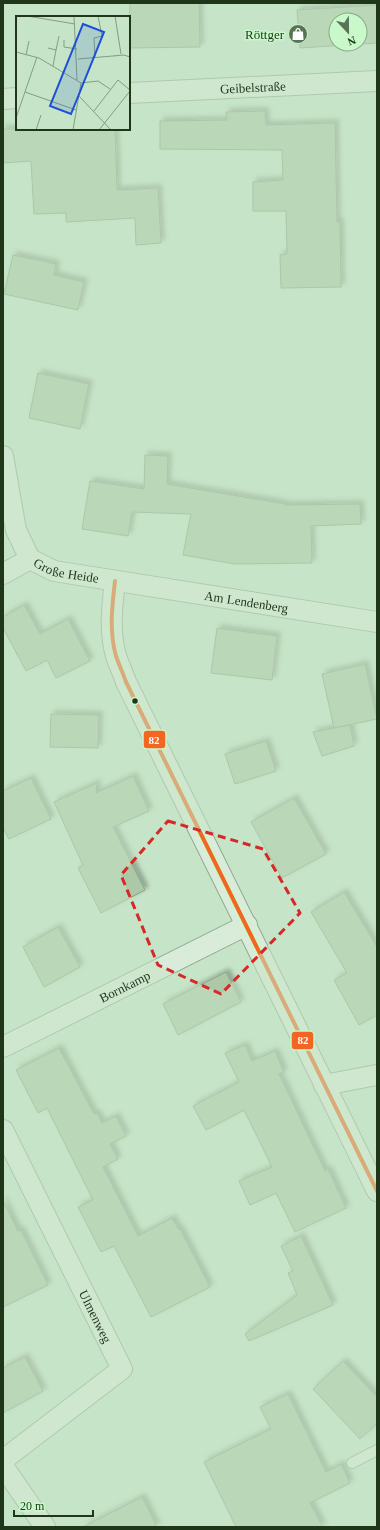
<svg xmlns="http://www.w3.org/2000/svg" width="380" height="1530" font-family="Georgia,serif">
<style>
.building{fill:#acc8a7;stroke:#8ba487;filter:url(#shadow)}
.lines{fill:none;stroke-linecap:round;stroke-linejoin:round}
.lane-casing{stroke:#92a891;stroke-width:12}
.street-casing{stroke:#92a891;stroke-width:22}
.lane{stroke:#d9ebd9;stroke-width:10}
.street{stroke:#d9ebd9;stroke-width:20}
.bus-1-casing{stroke:#c9f8cb;stroke-width:7}
.bus-1{stroke:#f26522;stroke-width:4}
.marked{fill:none;stroke:#d62828;stroke-width:3;stroke-dasharray:8 5;stroke-linejoin:round}
.bus-dot{fill:#1f3619;stroke:#c9f8cb;stroke-width:1.5}
.labels{text-anchor:middle;stroke-width:3;stroke-linejoin:round;paint-order:stroke}
.poi-label{font-size:13px;fill:#1f3619;stroke:#c9f8cb;text-anchor:end}
.street-label{font-size:13px;fill:#1f3619;stroke:#c9f8cb}
.inset-road{fill:none;stroke:#839e81;stroke-width:1}
.view{fill:#1d4ed8;fill-opacity:0.15;stroke:#1d4ed8;stroke-width:2}
.inset-edge{fill:none;stroke:#1f3619;stroke-width:2}
.line-badge{stroke:#c9f8cb;stroke-width:1.5}
.badge-label{font-size:11px;text-anchor:middle;font-weight:bold;fill:#fff}
</style>
<defs>
<filter id="shadow"><feDropShadow dx="3.5" dy="-3.5" stdDeviation="2" flood-color="#0004"/></filter>
</defs>
<rect width="100%" height="100%" fill="#c6e4c7"/>
<!-- building -->
<g class="building">
<path d="M130 3H199L200 47 129 48Z"/>
<path d="M377 5V43L360 44V20H336V44H360L300 48 297 10Z"/>
<path d="M265 111 266 125 335 123 337 222H340L341 287 281 288 280 255 287 254 286 211H253V182L283 180 282 150 160 149V121L227 120 226 112Z"/>
<path d="M3 129H115L117 190 158 188 161 243 136 245 135 218 66 222V213L34 214 31 161 3 163Z"/>
<path d="M13 255 56 264 54 275 84 282 78 310 4 294Z"/>
<path d="M38 373 89 384 80 429 29 418Z"/>
<path d="M145 455 168 456 167 484 285 504V505L360 504 361 524 311 526 312 563 235 564 183 555 191 514 132 512 128 536 82 529 90 481 144 489Z"/>
<path d="M24 605 40 634 68 619 90 661 56 678 47 660 26 671 3 628V617Z"/>
<path d="M217 628 277 636 272 680 211 673Z"/>
<path d="M365 664 377 719 334 728 322 674Z"/>
<path d="M51 714 99 715 98 748 50 747Z"/>
<path d="M350 725 354 746 322 756 313 732Z"/>
<path d="M266 741 276 771 235 784 225 754Z"/>
<path d="M133 776 149 811 113 827 145 890 101 913 78 868 83 865 54 802 97 783 96 793Z"/>
<path d="M31 778 51 819 9 839 3 828V791Z"/>
<path d="M294 798 326 854 282 878 251 822Z"/>
<path d="M344 892 377 947V1015L359 1025 334 980 347 973 311 912Z"/>
<path d="M58 927 80 967 44 987 23 947Z"/>
<path d="M226 972 241 1002 178 1035 163 1004Z"/>
<path d="M245 1045 252 1061 275 1051 284 1072 279 1074 325 1171 328 1169 346 1208 295 1232 276 1193 250 1205 239 1181 272 1167 244 1110 206 1130 193 1106 239 1082 225 1053Z"/>
<path d="M59 1048 94 1114 97 1113 102 1123 116 1116 126 1136 110 1144 118 1159 103 1167 138 1236 172 1218 179 1230 180 1229 210 1287 151 1317 114 1246 101 1252 78 1207 93 1200 47 1108 38 1113 16 1070Z"/>
<path d="M3 1200 18 1231 21 1230 48 1285 3 1307Z"/>
<path d="M301 1236 333 1305 249 1341 245 1334 297 1295 288 1273 293 1271 281 1246Z"/>
<path d="M25 1357 43 1391 3 1413V1368Z"/>
<path d="M343 1361 377 1397V1423L360 1439 313 1389Z"/>
<path d="M288 1394 326 1472 341 1464 350 1483 310 1503 323 1527H236L204 1462 271 1429 260 1407Z"/>
<path d="M142 1497 157 1527H83Z"/>
</g>
<g class="lines">
<!-- lane casing -->
<g class="lane-casing">
<path id="lane" d="M352 1463 377 1450"/>
</g>
<!-- street casing -->
<g class="street-casing">
<g id="street">
<path id="s1" d="M129 93 377 81"/>
<path d="M3 99 17 98"/>
<path id="s2" d="M3 456 16 530 30 559 54 571 377 622"/>
<path d="M3 574 30 559"/>
<path d="M115 581C112 606 109 631 116 656 119 665 123 673 126 682L377 1191"/>
<path id="s3" d="M3 1047 247 925"/>
<path d="M324 1085 377 1075"/>
<path id="s4" d="M3 1130 122 1369 3 1460"/>
<path d="M3 1466 45 1527"/>
</g>
</g>
<!-- lane -->
<use href="#lane" class="lane"/>
<!-- street -->
<use href="#street" class="street"/>
<!-- bus-1 casing -->
<g class="bus-1-casing">
<path id="bus-1" d="M115 581C112 606 109 631 116 656 119 665 123 673 126 682L377 1191"/>
</g>
<!-- bus-1 -->
<use href="#bus-1" class="bus-1"/>
</g>
<!-- marked area -->
<path d="M0 0H380V1530H0ZM168 821 263 849 300 913 221 994 158 965 121 875Z" fill="#c6e4c7" fill-opacity=".55" fill-rule="evenodd"/>
<path class="marked" d="M168 821 263 849 300 913 221 994 158 965 121 875Z"/>
<!-- icons -->
<defs>
<g id="shop-disc" transform="scale(1)"><circle r="9.5" fill="#597356" stroke="#c9f8cb"/><path d="M-5-2.5h2.3a2.7 3.5 0 0 1 5.4 0H5L5.5 6h-11ZM-1.5-2.5h3a1.5 2.3 0 0 0-3 0Z" fill="#fff"/></g>
</defs>
<g fill-rule="evenodd">
<use href="#shop-disc" x="298" y="34"/>
</g>
<!-- markers -->
<circle class="bus-dot" cx="135" cy="701" r="3.5"/>
<g class="labels">
<!-- poi labels -->
<g class="poi-label">
<text x="284" y="39">Röttger</text>
</g>
<!-- street labels -->
<g class="street-label">
<text dy="5" stroke="none"><textPath href="#s1" startOffset="124">Geibelstraße</textPath></text>
<text dy="5" stroke="none"><textPath href="#s2" startOffset="146">Große Heide</textPath></text>
<text dy="5" stroke="none"><textPath href="#s2" startOffset="329">Am Lendenberg</textPath></text>
<text dy="5" stroke="none"><textPath href="#s3" startOffset="136">Bornkamp</textPath></text>
<text dy="5" stroke="none"><textPath href="#s4" startOffset="208">Ulmenweg</textPath></text>
</g>
</g>
<!-- overview -->
<g transform="translate(16 16)">
<rect width="114" height="114" fill="#c6e4c7"/>
<path class="inset-road" d="M11 0 59 8M58 0 61 64M99 0 105 38M48 24V31L61 33M32 32 40 34 37 50M40 34 43 20M0 36 23 42 65 67 57 114M10 39 13 25M79 42 78 22 86 20 82 0M62 43 108 39 114 41M65 67 82 65 94 73M9 76 60 94M63 80 95 114M78 95 102 64 114 74M0 102 21 41M20 114 25 99M83 114 114 75"/>
<path class="view" d="M67 8 88 16 55 98 34 90Z"/>
<rect width="114" height="114" class="inset-edge"/>
</g>
<g class="line-badge">
<rect x="143" y="730" width="23" height="19" rx="4" fill="#f26522"/>
<rect x="291" y="1031" width="23" height="19" rx="4" fill="#f26522"/>
</g>
<g class="badge-label">
<text x="154" y="744">82</text>
<text x="303" y="1044">82</text>
</g>
<!-- border -->
<rect width="380" height="1530" fill="none" stroke="#1f3619" stroke-width="8"/>
<!-- north arrow -->
<g transform="translate(348 32) rotate(158)"><circle r="19" fill="#c9f8cb" stroke="#85aa84"/>
<path d="M0-3L7 15L0 10L-7 15Z" fill="#597356"/>
<text y="-6" font-size="11" font-weight="bold" text-anchor="middle" fill="#1f3619">N</text>
</g>
<!-- scale -->
<path d="M14 1510v6h79v-6" fill="none" stroke="#1f3619" stroke-width="2"/>
<text x="20" y="1510" font-size="12" fill="#1f3619" stroke="#c9f8cb" stroke-width="3" paint-order="stroke">20 m</text>
</svg>
